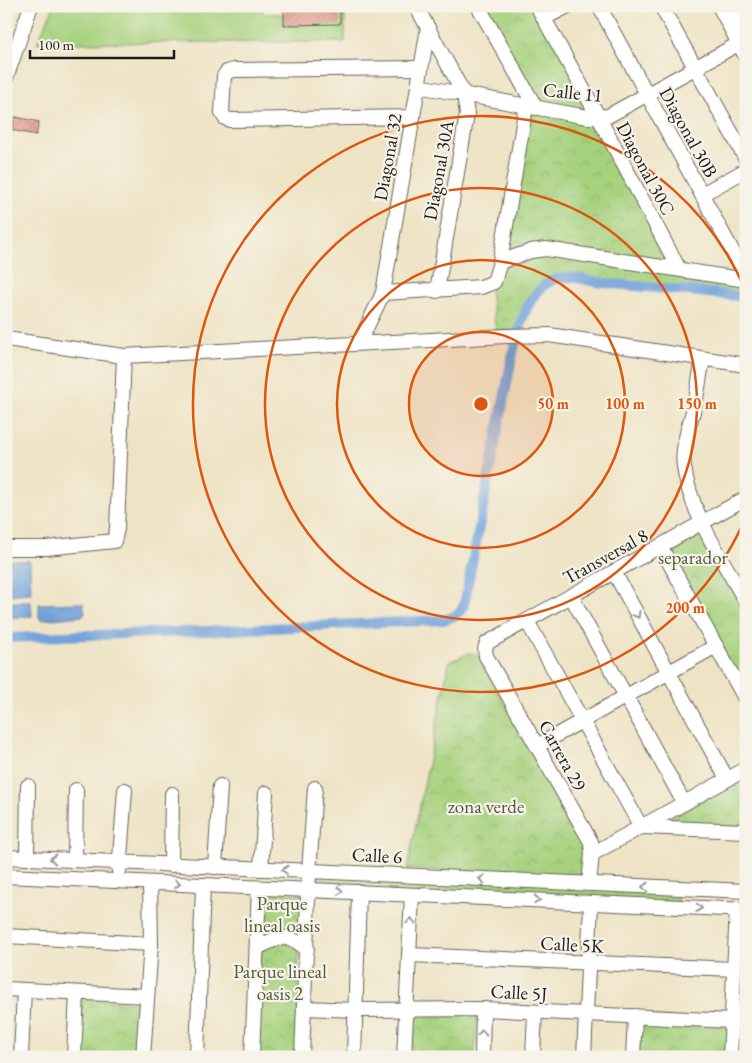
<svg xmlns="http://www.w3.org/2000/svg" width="752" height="1063" font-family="'EB Garamond',serif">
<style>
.grass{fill:#a6d17d;stroke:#61764c}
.park{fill:url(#park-crowns);stroke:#61764c}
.water{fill:#70a0da;stroke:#465e7b}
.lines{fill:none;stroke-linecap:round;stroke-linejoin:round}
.canal{stroke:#70a0da;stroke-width:10}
.building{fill:url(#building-hatch)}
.minor-casing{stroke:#666257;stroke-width:16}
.minor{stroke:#fff;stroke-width:14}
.oneway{stroke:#999}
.ring{fill:none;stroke:#de560d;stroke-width:2.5}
.labels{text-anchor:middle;stroke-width:4.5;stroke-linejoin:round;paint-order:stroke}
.street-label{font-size:19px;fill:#1c1c1c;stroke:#f7f3e8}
.park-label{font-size:19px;fill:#4c5b3e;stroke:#f7f3e8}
.centre{fill:#de560d;stroke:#f7f3e8;stroke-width:2.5}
.ring-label{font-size:15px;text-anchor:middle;font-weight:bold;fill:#de560d;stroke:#f7f3e8;stroke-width:4.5;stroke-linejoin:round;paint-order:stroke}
</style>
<defs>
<pattern id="park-crowns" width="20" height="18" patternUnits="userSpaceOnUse" patternTransform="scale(1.25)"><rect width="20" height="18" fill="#a6d17d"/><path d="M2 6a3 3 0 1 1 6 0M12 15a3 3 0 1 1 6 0" fill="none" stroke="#8eb36b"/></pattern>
<pattern id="building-hatch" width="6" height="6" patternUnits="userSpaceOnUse" patternTransform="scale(1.25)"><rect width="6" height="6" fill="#e18c81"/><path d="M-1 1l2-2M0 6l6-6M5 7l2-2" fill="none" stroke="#b67269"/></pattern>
</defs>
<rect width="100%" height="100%" fill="#f7f3e8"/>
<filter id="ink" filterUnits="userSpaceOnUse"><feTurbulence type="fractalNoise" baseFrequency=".02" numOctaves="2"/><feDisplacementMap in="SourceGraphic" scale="10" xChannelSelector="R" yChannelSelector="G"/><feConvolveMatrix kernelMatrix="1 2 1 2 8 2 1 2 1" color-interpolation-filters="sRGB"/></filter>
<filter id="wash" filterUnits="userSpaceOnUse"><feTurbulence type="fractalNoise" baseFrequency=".0096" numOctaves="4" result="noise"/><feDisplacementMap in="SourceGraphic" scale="20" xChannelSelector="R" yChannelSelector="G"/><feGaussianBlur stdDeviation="1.12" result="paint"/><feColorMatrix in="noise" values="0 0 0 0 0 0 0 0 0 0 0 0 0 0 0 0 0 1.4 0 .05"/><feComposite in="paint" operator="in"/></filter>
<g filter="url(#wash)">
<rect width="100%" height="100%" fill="#eee3c5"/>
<!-- grass -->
<path class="grass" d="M54 6H263V14H284V25L339 24 340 6H345V42L37 43Z"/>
<!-- park -->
<g class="park">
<path d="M478 6H537L679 269 546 249 500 262 526 106 535 107Z"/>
<path d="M550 254 746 284V296L690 288 602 282 573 278 554 279 543 283 536 291 519 318 515 331H496L490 290 503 267 525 258Z"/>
<path d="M702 523 746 602V697L660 546Z"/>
<path d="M469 653 478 655 585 849 582 877 407 869 449 662Z"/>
<path d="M746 775V827L661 823Z"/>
<path d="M309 871 678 888V907L308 894Z"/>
<path d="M261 891 307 895 305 945 297 938 258 945Z"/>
<path d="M282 940 299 946 298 1057H257L259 950Z"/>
<path d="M82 999 141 1003 138 1057H79Z"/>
<path d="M414 1012 477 1014 475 1057H411Z"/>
<path d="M635 1016 731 1021 730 1057H633Z"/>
</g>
<!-- water -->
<g class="water">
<path d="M6 560 30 561 31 593 6 595Z"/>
<path d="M6 602H31L32 616 6 618Z"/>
<path d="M83 603 85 612 82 616 41 620 39 618V604Z"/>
</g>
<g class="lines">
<!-- canal -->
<path class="canal" d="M6 638 208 631 442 620C452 618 459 615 464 605L512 357C518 331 526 294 551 281 567 272 588 282 604 283 651 288 699 291 746 297"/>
</g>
<g id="blocks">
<!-- building -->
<g class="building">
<path d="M284 6H340V24L284 25Z"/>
<path d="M15 117 39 122 36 135 12 130Z"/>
</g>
</g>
</g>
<g filter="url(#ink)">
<use href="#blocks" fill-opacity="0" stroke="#666257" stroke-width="1"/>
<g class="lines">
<!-- minor casing -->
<g class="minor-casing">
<g id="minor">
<path d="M416 6 464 94 467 114 437 291"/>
<path d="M478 6 536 108"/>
<path d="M537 6 598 116 679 269"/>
<path d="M599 6 746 276"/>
<path d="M661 6 746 159"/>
<path d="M719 6 746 57"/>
<path d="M731 6 746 32"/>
<path d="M544 18 568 6"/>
<path d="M6 78 31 6"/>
<path d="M418 86 571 114 588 117 608 116 738 44"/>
<path d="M413 117 230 120 225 118 222 113 224 76 227 72 234 70 421 68"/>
<path d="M702 194 746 170"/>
<path d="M500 262 531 251 546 249 746 280"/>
<path d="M383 293 481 287 494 282 500 262 526 106"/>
<path d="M6 339 124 356 507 336 549 335 746 365"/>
<path d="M359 343 383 293 428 28"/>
<path d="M703 359C700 374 698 389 695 404 690 424 681 446 684 467 690 513 724 562 746 602"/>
<path d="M660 546 746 700"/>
<path d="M6 548H46L114 541 117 529 124 356"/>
<path d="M614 572 727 779"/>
<path d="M571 596 684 803"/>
<path d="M527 621 641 827 746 831"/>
<path d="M537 746 716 646"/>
<path d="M592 854 746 769"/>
<path d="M6 857 746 891"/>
<path d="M27 858 28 786"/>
<path d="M75 860 76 790"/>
<path d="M171 865 172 794"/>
<path d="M215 867 220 786"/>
<path d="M261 869 266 793"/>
<path d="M119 871 125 790"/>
<path d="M6 876 746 910"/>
<path d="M589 884 592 854 591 842 486 656 485 649 487 643 746 498"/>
<path d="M6 936 151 944"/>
<path d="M257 948C278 937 288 931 307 950"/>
<path d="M409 955 734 969"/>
<path d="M6 989 147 996"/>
<path d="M305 1008 356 1010 483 1009 731 1021"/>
<path d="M21 1057 24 990"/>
<path d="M74 1057 77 993"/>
<path d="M143 1057 151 944 150 883"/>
<path d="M197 1057 203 885"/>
<path d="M252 1057 259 888"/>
<path d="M302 1057 309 871 315 788"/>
<path d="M354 1057 359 892"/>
<path d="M404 1057 412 895"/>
<path d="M482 1057 483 1009"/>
<path d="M533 1057 535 1012"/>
<path d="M584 1057 591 903"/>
<path d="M633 1057 635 1016"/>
<path d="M730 1057 737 909"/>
</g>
</g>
<!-- minor -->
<use href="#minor" class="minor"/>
</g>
<!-- one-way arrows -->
<defs><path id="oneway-chevron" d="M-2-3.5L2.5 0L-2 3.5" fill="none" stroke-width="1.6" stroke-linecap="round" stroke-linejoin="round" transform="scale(1.25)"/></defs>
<g class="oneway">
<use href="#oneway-chevron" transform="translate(637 615) rotate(61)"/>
<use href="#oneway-chevron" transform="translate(53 859) rotate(-177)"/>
<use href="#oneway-chevron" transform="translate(285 870) rotate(-177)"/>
<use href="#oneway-chevron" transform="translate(482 879) rotate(-177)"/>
<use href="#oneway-chevron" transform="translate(177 884) rotate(3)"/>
<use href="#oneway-chevron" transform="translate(645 887) rotate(-177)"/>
<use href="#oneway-chevron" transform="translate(340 891) rotate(3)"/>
<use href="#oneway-chevron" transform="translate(537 900) rotate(3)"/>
<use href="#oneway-chevron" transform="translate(699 908) rotate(3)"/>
<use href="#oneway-chevron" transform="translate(411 921) rotate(-87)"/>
<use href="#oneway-chevron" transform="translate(482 1033) rotate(-89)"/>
</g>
</g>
<!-- distance rings -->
<circle cx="481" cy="404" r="72" fill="#de560d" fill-opacity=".12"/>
<g class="ring">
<circle cx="481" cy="404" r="72"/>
<circle cx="481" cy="404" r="144"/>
<circle cx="481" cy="404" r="216"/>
<path d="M745 519A288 288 0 1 1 745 289"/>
</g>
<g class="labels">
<!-- street labels -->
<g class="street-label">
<text transform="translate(573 92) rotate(6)" y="7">Calle 11</text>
<text transform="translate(689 132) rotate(61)" y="7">Diagonal 30B</text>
<text transform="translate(387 157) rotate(-80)" y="7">Diagonal 32</text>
<text transform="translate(646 168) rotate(62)" y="7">Diagonal 30C</text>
<text transform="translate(438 170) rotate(-80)" y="7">Diagonal 30A</text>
<text transform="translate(605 556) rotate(-29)" y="7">Transversal 8</text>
<text transform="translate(563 755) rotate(61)" y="7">Carrera 29</text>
<text transform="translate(377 855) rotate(3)" y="7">Calle 6</text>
<text transform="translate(572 944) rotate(3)" y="7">Calle 5K</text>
<text transform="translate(519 992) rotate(3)" y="7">Calle 5J</text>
</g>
<!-- park labels -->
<g class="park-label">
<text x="693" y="564">separador</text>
<text x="486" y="813">zona verde</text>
<text x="282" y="910">Parque<tspan x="282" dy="22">lineal oasis</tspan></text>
<text x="280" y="978">Parque lineal<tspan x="280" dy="22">oasis 2</tspan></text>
</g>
</g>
<circle cx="481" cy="404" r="8" class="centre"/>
<g class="ring-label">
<text x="553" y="409">50 m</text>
<text x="625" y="409">100 m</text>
<text x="697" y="409">150 m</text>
<text x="685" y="613">200 m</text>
</g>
<!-- margin -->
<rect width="752" height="1063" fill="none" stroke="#f7f3e8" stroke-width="25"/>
<!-- scale -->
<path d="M30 50v8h144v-8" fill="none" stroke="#1c1c1c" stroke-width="2.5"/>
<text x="38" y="50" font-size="15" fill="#1c1c1c" stroke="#f7f3e8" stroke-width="4" paint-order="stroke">100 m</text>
</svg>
